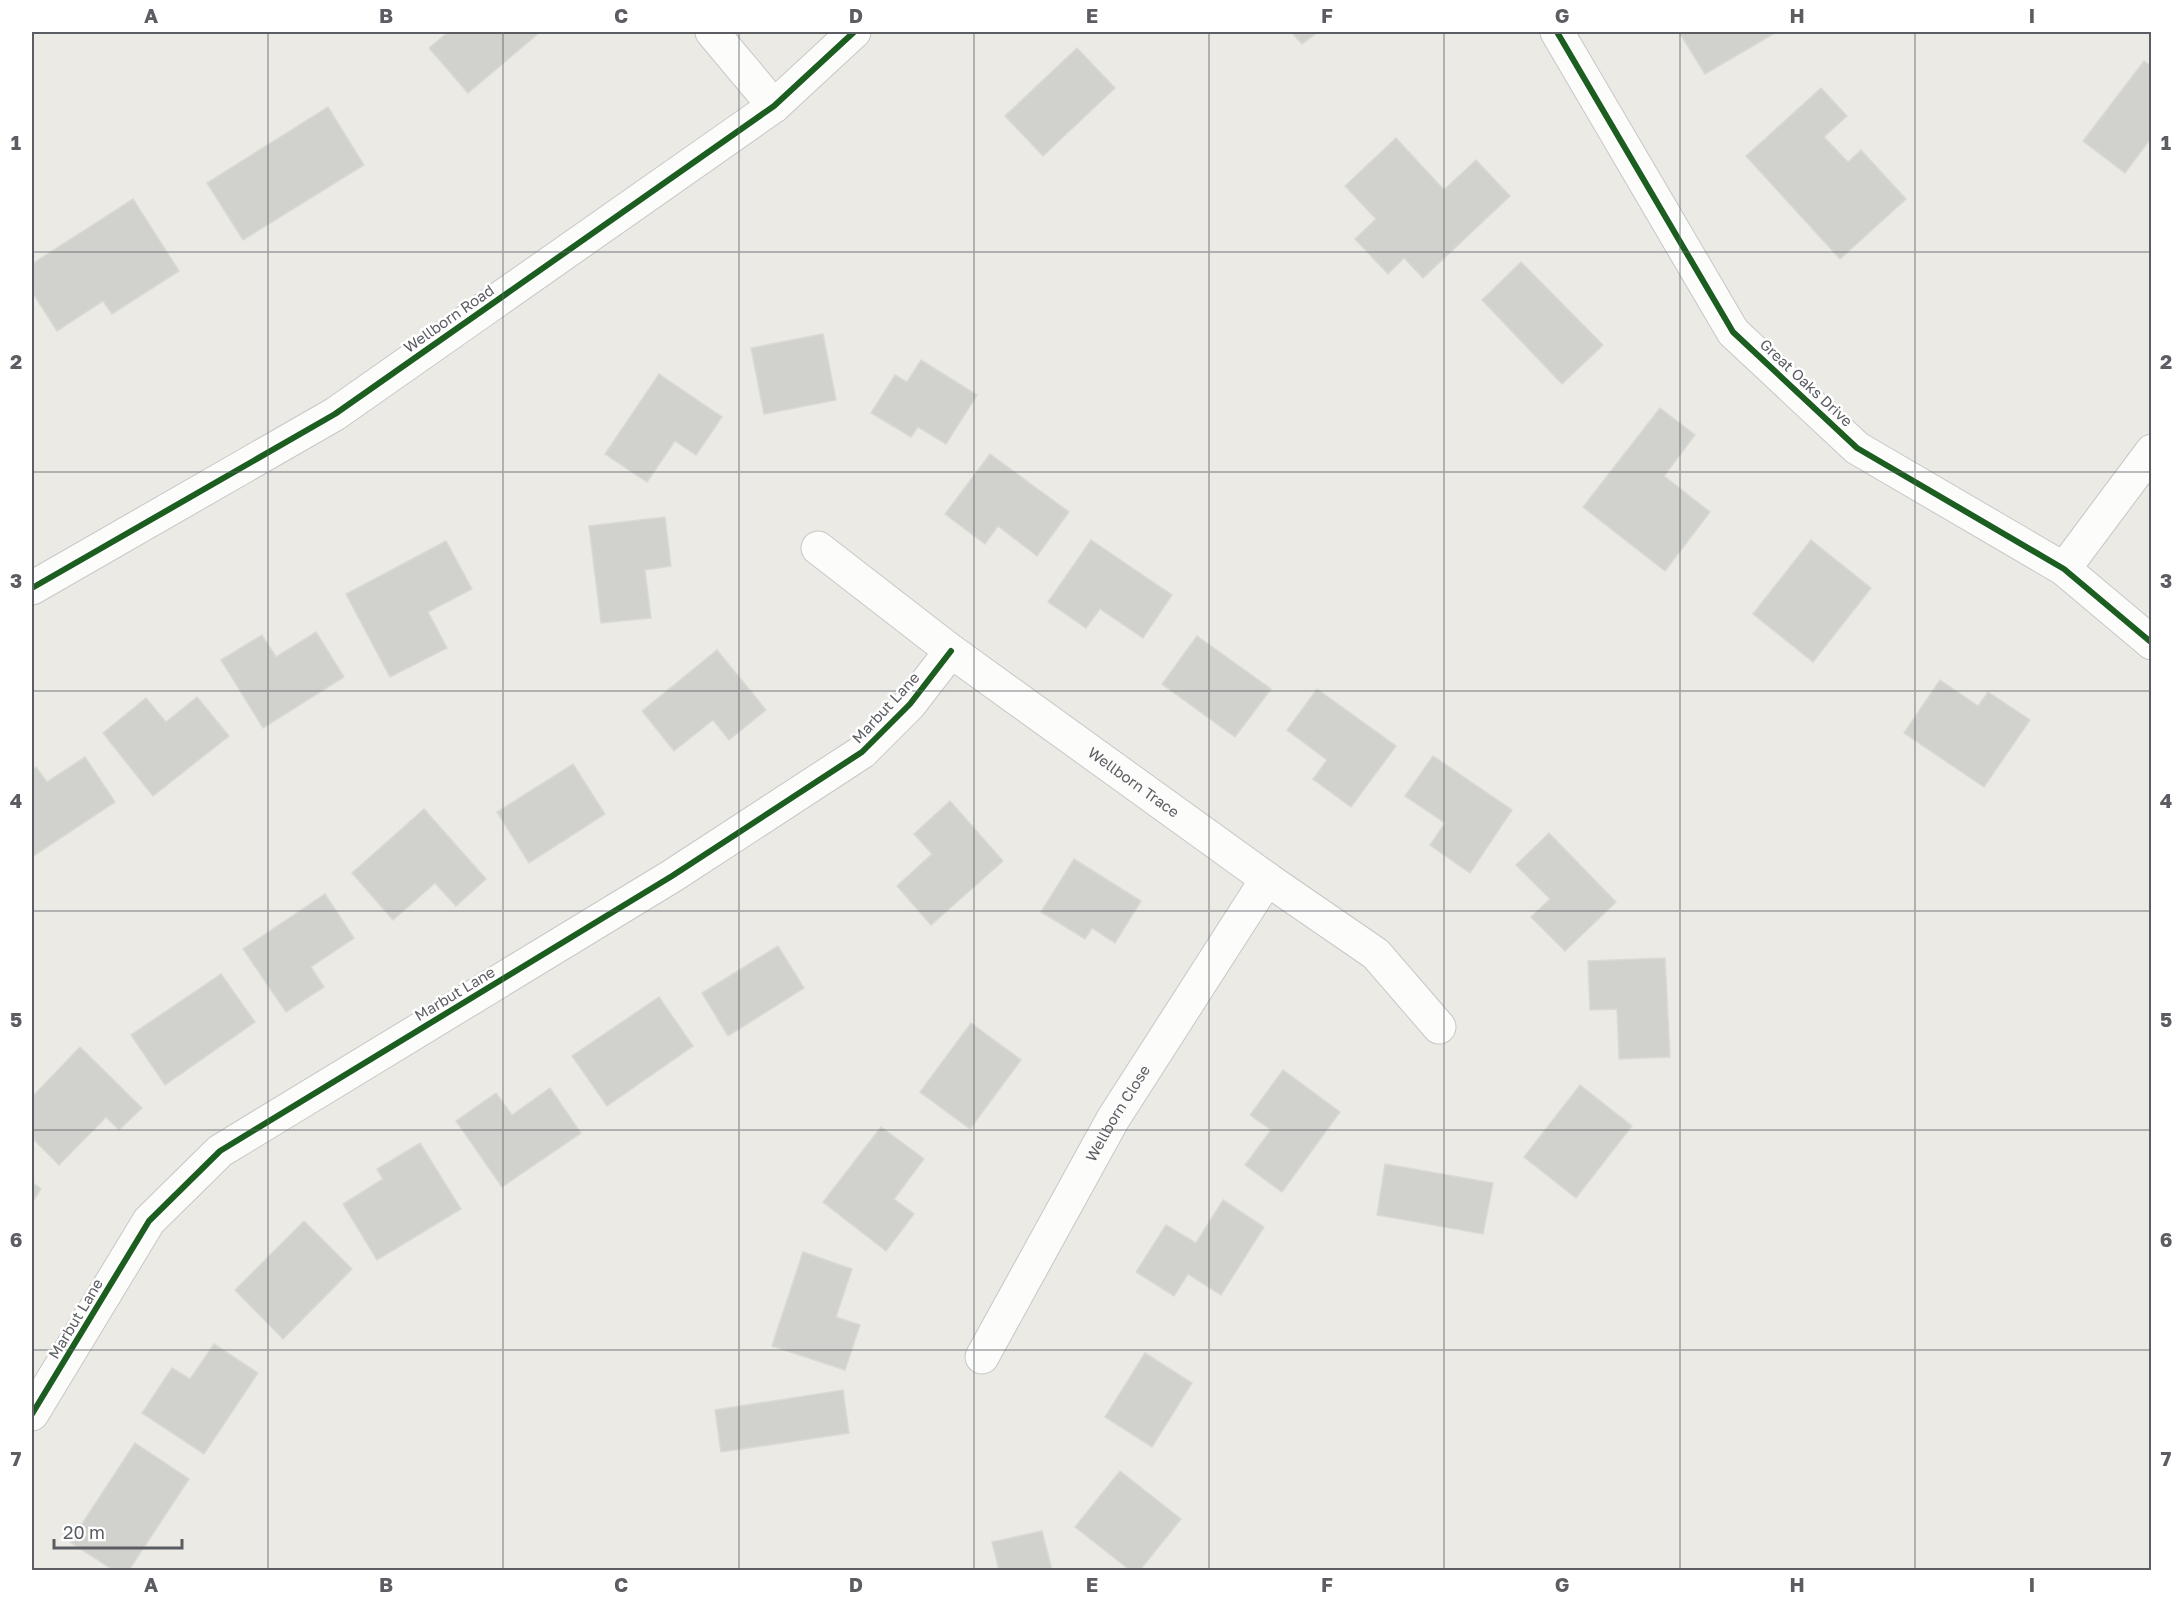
<svg xmlns="http://www.w3.org/2000/svg" width="2183" height="1602" font-family="'Golos Text',sans-serif">
<style>
.building{fill:#d1d1ce;stroke:#dad9d4;stroke-width:1.5}
.lines{fill:none;stroke-linecap:round;stroke-linejoin:round}
.minor-casing{stroke:#c8c7c7;stroke-width:35}
.tertiary-casing{stroke:#c8c7c7;stroke-width:35}
.minor{stroke:#fcfcfb;stroke-width:33}
.tertiary{stroke:#fcfcfb;stroke-width:33}
.cycleway-casing{stroke:#fff;stroke-width:10}
.cycleway{stroke:#1b5e20;stroke-width:6}
.grid{fill:none;stroke:#5b5d63;stroke-width:1.5;stroke-opacity:0.55}
.labels{text-anchor:middle;stroke-width:5;stroke-linejoin:round;paint-order:stroke}
.street-label{font-size:15px;fill:#5b5d63;stroke:#fff}
.neatline{fill:none;stroke:#5b5d63;stroke-width:2}
.grid-label{font-size:20px;text-anchor:middle;font-weight:bold;fill:#5b5d63}
</style>
<rect width="100%" height="100%" fill="#ebeae5"/>
<!-- building -->
<g class="building">
<path d="M448 32H540L468 93 429 48Z"/>
<path d="M1291 32H1318L1302 44Z"/>
<path d="M1679 32H1774L1775 33 1705 74Z"/>
<path d="M1077 48 1115 88 1043 156 1005 116Z"/>
<path d="M2144 61 2152 67V137L2125 173 2083 141Z"/>
<path d="M1821 88 1847 116 1824 137 1848 162 1861 150 1906 199 1840 259 1746 156Z"/>
<path d="M328 107 364 165 243 240 207 183Z"/>
<path d="M1396 138 1444 190 1476 160 1510 196 1423 278 1404 258 1388 274 1355 239 1376 219 1345 186Z"/>
<path d="M133 199 179 271 112 314 103 301 57 331 32 292V264Z"/>
<path d="M1521 262 1603 345 1562 384 1482 300Z"/>
<path d="M823 334 836 400 764 414 751 348Z"/>
<path d="M921 360 977 395 946 444 918 427 911 437 871 413 895 375 907 382Z"/>
<path d="M659 374 722 417 696 455 675 441 647 482 605 454Z"/>
<path d="M1660 408 1695 435 1664 476 1710 512 1665 571 1583 507Z"/>
<path d="M990 454 1069 512 1037 556 998 526 985 544 945 514Z"/>
<path d="M665 517 671 566 645 570 651 618 601 623 589 526Z"/>
<path d="M1091 540 1172 595 1143 638 1100 609 1086 628 1048 602Z"/>
<path d="M1811 540 1871 588 1813 662 1753 614Z"/>
<path d="M446 541 472 589 428 612 447 648 390 677 346 594Z"/>
<path d="M316 632 344 677 263 728 221 660 262 635 276 657Z"/>
<path d="M1197 636 1271 689 1235 737 1162 684Z"/>
<path d="M717 650 766 710 729 740 713 720 674 751 642 711Z"/>
<path d="M1940 680 1978 706 1988 692 2030 720 1984 787 1904 733Z"/>
<path d="M1317 689 1396 746 1351 807 1313 779 1327 760 1287 730Z"/>
<path d="M197 697 229 736 153 796 103 733 146 698 166 722Z"/>
<path d="M1433 756 1512 810 1470 873 1430 845 1445 823 1405 796Z"/>
<path d="M85 757 115 802 32 857V770L36 767 47 782Z"/>
<path d="M573 764 605 814 529 863 497 812Z"/>
<path d="M950 801 1003 861 931 925 897 886 932 854 914 834Z"/>
<path d="M424 809 486 879 456 906 435 883 393 920 352 873Z"/>
<path d="M1549 833 1616 902 1565 951 1531 917 1550 899 1516 865Z"/>
<path d="M1074 859 1141 901 1115 943 1092 928 1085 939 1041 912Z"/>
<path d="M325 894 354 938 311 967 324 987 286 1012 243 949Z"/>
<path d="M778 946 804 988 728 1036 702 993Z"/>
<path d="M1665 958 1670 1057 1619 1059 1617 1009 1590 1010 1588 961Z"/>
<path d="M221 974 255 1022 165 1085 131 1035Z"/>
<path d="M659 997 693 1046 607 1106 572 1056Z"/>
<path d="M971 1023 1021 1060 970 1129 920 1092Z"/>
<path d="M80 1047 142 1108 119 1130 106 1117 59 1165 32 1138V1097Z"/>
<path d="M1283 1070 1340 1112 1282 1192 1245 1165 1271 1130 1250 1115Z"/>
<path d="M1580 1085 1632 1126 1576 1198 1524 1157Z"/>
<path d="M550 1088 581 1133 502 1187 456 1121 496 1093 512 1115Z"/>
<path d="M881 1127 924 1159 894 1199 914 1214 886 1251 823 1202Z"/>
<path d="M420 1143 461 1209 377 1260 343 1204 383 1179 377 1169Z"/>
<path d="M1385 1164 1493 1183 1483 1234 1377 1215Z"/>
<path d="M32 1182 41 1189 32 1203Z"/>
<path d="M1223 1200 1264 1227 1221 1295 1188 1274 1174 1296 1136 1272 1166 1225 1196 1243Z"/>
<path d="M304 1221 352 1269 283 1339 235 1290Z"/>
<path d="M803 1252 852 1269 836 1317 860 1325 845 1370 772 1346Z"/>
<path d="M214 1344 258 1373 204 1454 142 1413 172 1368 190 1379Z"/>
<path d="M1145 1353 1192 1383 1152 1447 1105 1417Z"/>
<path d="M843 1390 849 1433 721 1452 715 1410Z"/>
<path d="M135 1443 189 1479 129 1570H113L70 1542Z"/>
<path d="M1120 1471 1181 1519 1140 1570H1130L1075 1527Z"/>
<path d="M1042 1531 1052 1570H999L992 1542Z"/>
</g>
<g class="lines">
<!-- minor casing -->
<g class="minor-casing">
<g id="minor">
<path d="M712 32 774 106"/>
<path d="M1557 32 1733 332 1857 448 2064 569 2152 643"/>
<path id="s1" d="M818 548 951 651 1267 879 1376 954 1439 1027"/>
<path d="M2064 569 2152 451"/>
<path id="s2" d="M982 1357 1113 1119 1267 879"/>
<path d="M32 1414 149 1221 220 1151 672 876 862 752 910 704 951 651"/>
</g>
</g>
<!-- tertiary casing -->
<g class="tertiary-casing">
<path id="tertiary" d="M32 588 335 414 774 106 854 32"/>
</g>
<!-- minor -->
<use href="#minor" class="minor"/>
<!-- tertiary -->
<use href="#tertiary" class="tertiary"/>
<!-- cycleway casing -->
<g class="cycleway-casing">
<g id="cycleway">
<path d="M1557 32 1733 332 1857 448 2064 569 2152 643"/>
<path d="M32 588 335 414 774 106 854 32"/>
<path d="M32 1414 149 1221 220 1151 672 876 862 752 910 704 951 651"/>
</g>
</g>
<!-- cycleway -->
<use href="#cycleway" class="cycleway"/>
</g>
<!-- grid -->
<path class="grid" d="M268 32V1570M503 32V1570M739 32V1570M974 32V1570M1209 32V1570M1444 32V1570M1680 32V1570M1915 32V1570M32 252H2152M32 472H2152M32 691H2152M32 911H2152M32 1130H2152M32 1350H2152"/>
<g class="labels">
<!-- street labels -->
<g class="street-label">
<text transform="translate(449 319) rotate(-35)" y="5">Wellborn Road</text>
<text transform="translate(1806 383) rotate(43)" y="5">Great Oaks Drive</text>
<text transform="translate(886 708) rotate(-47)" y="5">Marbut Lane</text>
<text dy="5" stroke="none"><textPath href="#s1" startOffset="393">Wellborn Trace</textPath></text>
<text transform="translate(455 994) rotate(-31)" y="5">Marbut Lane</text>
<text dy="5" stroke="none"><textPath href="#s2" startOffset="279">Wellborn Close</textPath></text>
<text transform="translate(76 1319) rotate(-59)" y="5">Marbut Lane</text>
</g>
</g>
<!-- border -->
<rect width="2183" height="1602" fill="none" stroke="#ffffff" stroke-width="66"/>
<!-- scale -->
<path d="M54 1539v9h128v-9" fill="none" stroke="#5b5d63" stroke-width="3"/>
<text x="63" y="1539" font-size="18" fill="#5b5d63" stroke="#ffffff" stroke-width="4.5" paint-order="stroke">20 m</text>
<rect x="33" y="33" width="2117" height="1536" class="neatline"/>
<g class="grid-label">
<text x="151" y="23">A</text>
<text x="386" y="23">B</text>
<text x="621" y="23">C</text>
<text x="856" y="23">D</text>
<text x="1092" y="23">E</text>
<text x="1327" y="23">F</text>
<text x="1562" y="23">G</text>
<text x="1797" y="23">H</text>
<text x="2032" y="23">I</text>
<text x="16" y="150">1</text>
<text x="2166" y="150">1</text>
<text x="16" y="369">2</text>
<text x="2166" y="369">2</text>
<text x="16" y="588">3</text>
<text x="2166" y="588">3</text>
<text x="16" y="808">4</text>
<text x="2166" y="808">4</text>
<text x="16" y="1027">5</text>
<text x="2166" y="1027">5</text>
<text x="16" y="1247">6</text>
<text x="2166" y="1247">6</text>
<text x="16" y="1466">7</text>
<text x="2166" y="1466">7</text>
<text x="151" y="1592">A</text>
<text x="386" y="1592">B</text>
<text x="621" y="1592">C</text>
<text x="856" y="1592">D</text>
<text x="1092" y="1592">E</text>
<text x="1327" y="1592">F</text>
<text x="1562" y="1592">G</text>
<text x="1797" y="1592">H</text>
<text x="2032" y="1592">I</text>
</g>
</svg>
